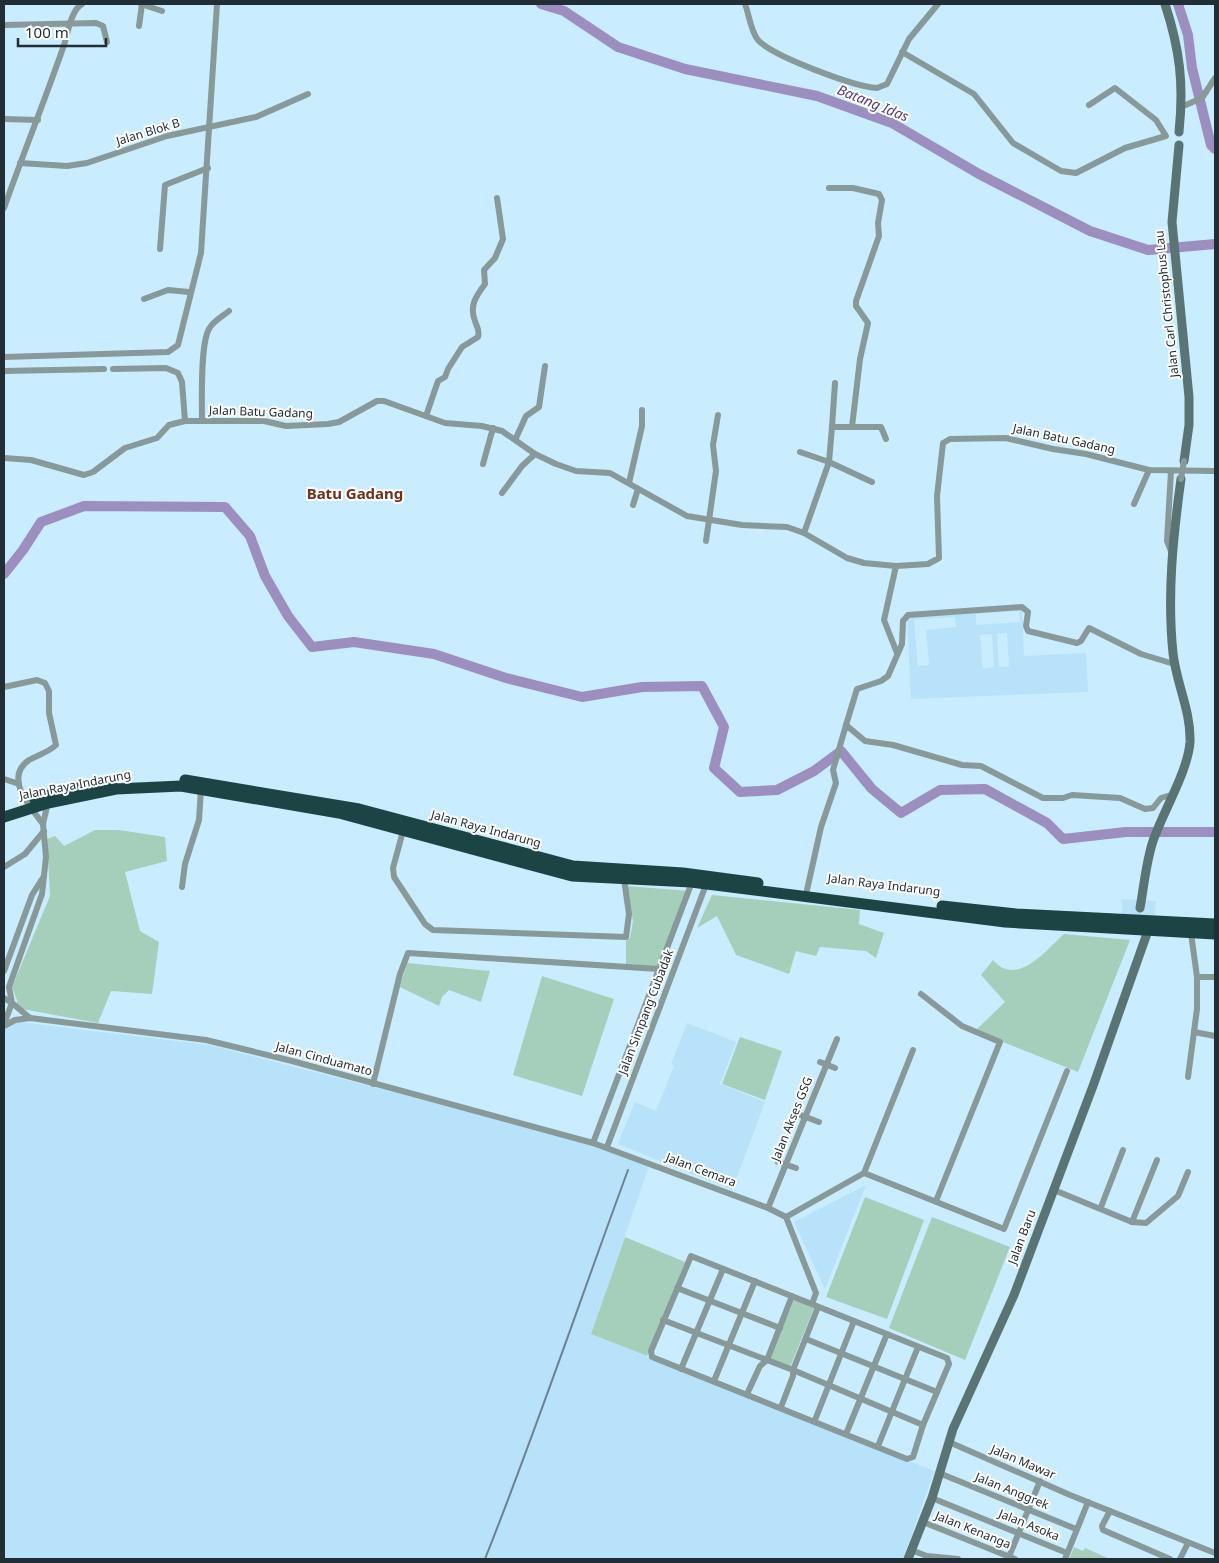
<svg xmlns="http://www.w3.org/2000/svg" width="1219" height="1563" font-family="'Noto Sans',sans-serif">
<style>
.built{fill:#b8e2f9;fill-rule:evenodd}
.green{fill:#a6cfbb}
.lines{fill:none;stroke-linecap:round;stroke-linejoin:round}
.river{stroke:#9c8fbf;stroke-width:10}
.street{stroke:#879999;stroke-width:6}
.secondary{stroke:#5a7474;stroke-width:9}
.highway{stroke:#1c4445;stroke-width:11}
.rail{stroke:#6c838f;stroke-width:2}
.street-bridge{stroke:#879999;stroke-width:6}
.labels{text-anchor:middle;stroke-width:4;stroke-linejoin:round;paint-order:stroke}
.street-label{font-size:12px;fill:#212e35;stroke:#fff}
.water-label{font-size:14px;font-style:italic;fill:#503c79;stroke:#fff}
.quarter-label{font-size:15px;font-weight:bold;fill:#722f1c;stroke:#fff}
</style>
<rect width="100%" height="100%" fill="#c9ecfe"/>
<!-- built -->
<g class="built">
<path d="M1022 610 1024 656 1086 653 1088 692 911 699 907 615ZM1019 611 1020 622 976 625V614ZM955 617 956 627 926 630 929 665 918 666 914 620ZM1007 633 1009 666 999 667 997 634ZM992 634 994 667 983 669 980 635Z"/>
<path d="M1122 899 1156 901 1155 918 1122 917Z"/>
<path d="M11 1021 209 1045 595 1144 650 1163 591 1334 934 1471 903 1559H4V1031Z"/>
<path d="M687 1023 736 1042 720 1084 765 1102 732 1190 618 1144 635 1102 656 1111 674 1066 671 1064Z"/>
<path d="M866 1185 825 1289 794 1222Z"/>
</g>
<!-- green -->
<g class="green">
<path d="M95 830H119L165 837 167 861 125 872 140 931 159 942 152 994 111 991 98 1023 17 1008V1000L12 987 50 896 47 839 55 836 64 846Z"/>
<path d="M627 886 690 891 661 967 626 964V941L630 938 633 921Z"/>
<path d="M712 895 860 910 859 924 884 933 876 958 866 951 820 947 816 956 796 951 789 974 736 955 717 916 697 928Z"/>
<path d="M1064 934 1130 940 1078 1072 975 1031 1005 1002 981 975 993 960C1017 988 1046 950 1064 934Z"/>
<path d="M407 963 490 971 481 1002 449 990 442 997 439 1006 400 987Z"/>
<path d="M542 976 614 999 582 1096 513 1075Z"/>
<path d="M740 1037 782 1051 765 1100 722 1084Z"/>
<path d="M865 1197 924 1220 887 1319 826 1297Z"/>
<path d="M932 1217 1010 1247 965 1360 889 1328Z"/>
<path d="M625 1237 685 1262 647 1356 591 1334Z"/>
<path d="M794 1300 814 1308 790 1367 769 1358Z"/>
<path d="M1074 1547 1083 1551 1085 1548 1110 1559H1069Z"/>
</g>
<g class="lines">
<!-- river -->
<g class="river">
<path d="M541 4 564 11 618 47 685 69 817 96 892 123 979 174 1090 231 1148 250 1215 244"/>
<path d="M1178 4 1188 35 1192 68 1211 145 1215 149"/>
<path d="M4 574 23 550 41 522 84 506 225 507 250 536 265 576 288 616 312 647 354 642 434 654 506 678 582 697 642 687 702 686 724 727 714 768 740 792 777 790 814 771 841 751 872 789 901 813 940 790 985 789 1047 823 1063 839 1126 832H1215"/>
</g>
<!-- street -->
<g class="street">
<path d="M141 4 162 11"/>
<path d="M745 4C749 14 751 32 758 40 772 56 855 87 877 88L887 84 909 39 938 4"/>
<path d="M4 25 96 23 103 26 107 42"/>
<path d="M139 26 142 4"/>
<path d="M902 52 974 94 1013 143 1061 171 1076 173 1125 148 1166 136 1156 120 1115 88 1089 105"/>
<path d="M1181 107 1202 98 1215 78"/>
<path d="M4 119 38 120"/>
<path d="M20 163 67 166 87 163 167 136 256 117 308 94"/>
<path d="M4 208C23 154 45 100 64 45 68 33 71 10 82 4"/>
<path d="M160 249 165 185 208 168"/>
<path d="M144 299 168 290 189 292"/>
<path d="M4 357 168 352 178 345 201 253 217 4"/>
<path d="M113 369 166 368 178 373 182 382 185 421"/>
<path d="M4 371 104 369"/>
<path d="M426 416 438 381 445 377 448 369 462 347 478 337C480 330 477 328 475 321 469 306 476 296 485 284L484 270 495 258 503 239 497 198"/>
<path d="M202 421C202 402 200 344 209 329 213 321 223 316 229 311"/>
<path d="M832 427 835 383"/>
<path d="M852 427H881L886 439"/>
<path d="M516 438 526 416 539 407 545 366"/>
<path d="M800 452 829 462 872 482"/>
<path d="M4 458 31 460 84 475 93 472 125 448 157 438 169 425 185 421H264L286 426 328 424 339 422 377 401H384L445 423 482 426 502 431 535 454 556 464 576 471 610 473 687 516 742 525 787 527 804 533 847 558 864 563 896 566 928 564 939 558 937 496 943 443 950 439 1006 438 1053 449 1086 454 1149 470 1215 471"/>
<path d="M483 464 493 428"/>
<path d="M1171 471 1167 541 1172 554"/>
<path d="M629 483 642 426V410"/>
<path d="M502 493 522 466 535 454"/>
<path d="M1134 504 1149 470"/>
<path d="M633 505 638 489"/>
<path d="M804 533 829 462 832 427H852L860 359 868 323 856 306V301L879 236 878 223 882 200 879 194 853 188H829"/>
<path d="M706 541 716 471 713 445 718 415"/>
<path d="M896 566 884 620 897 653"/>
<path d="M4 687 37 680 45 683 49 691V713L56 745C49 752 38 755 29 760 3 778 31 808 43 824"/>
<path d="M846 725 857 689 881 681 888 676 902 644 903 621 908 615 1022 607 1028 612 1026 626 1028 631 1077 643 1081 641 1089 628 1141 654 1174 664"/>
<path d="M4 779 19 784"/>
<path d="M403 831 393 868 394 877 425 924 433 930 626 937 629 914 624 879"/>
<path d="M4 867 25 854 44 831"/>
<path d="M182 887 185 864 199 820 201 789"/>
<path d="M807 890 821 827 836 783 833 770 846 725 865 741 893 745 962 765 981 766 1043 798H1063L1072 795 1120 798 1145 809 1153 808 1161 798 1171 795"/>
<path d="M4 971 32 895 44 876"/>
<path d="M1197 977H1215"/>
<path d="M921 994 962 1026 1000 1042 936 1201"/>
<path d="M4 998 12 1003 4 1024"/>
<path d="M30 1018 12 1003 9 987 42 894 46 857 43 824 48 802"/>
<path d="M4 1026 15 1020 30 1018 206 1040 292 1061 593 1143 768 1208 786 1217"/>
<path d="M1194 1032 1215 1036"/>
<path d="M820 1062 835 1068"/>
<path d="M1188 1077 1197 1009V977L1191 933"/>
<path d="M373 1084 400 974 408 953 659 969"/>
<path d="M795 1113 819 1122"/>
<path d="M593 1143 692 882"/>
<path d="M607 1147 707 882"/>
<path d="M778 1162 796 1168"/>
<path d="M864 1173 1004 1229 1067 1071"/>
<path d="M1054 1190 1132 1222 1157 1160"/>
<path d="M1101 1207 1123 1150"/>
<path d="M768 1208 837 1039"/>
<path d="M786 1217 864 1173 913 1050"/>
<path d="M786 1217 816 1293 812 1304"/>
<path d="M1132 1222 1146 1223 1178 1196 1188 1172"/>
<path d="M691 1256 947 1358 949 1364 923 1425 913 1457 907 1459 652 1357 651 1351Z"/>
<path d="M677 1288 780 1328"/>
<path d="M818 1307 793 1370 923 1425"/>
<path d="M663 1320 793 1370V1376L781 1407"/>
<path d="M806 1339 937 1392"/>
<path d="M681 1369 723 1269"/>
<path d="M714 1381 755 1281"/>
<path d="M747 1394 760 1366 767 1360 792 1296"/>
<path d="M815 1420 854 1321"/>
<path d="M846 1434 887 1334"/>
<path d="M949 1442 1070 1495 1215 1553"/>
<path d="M878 1446 918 1347"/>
<path d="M939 1473 1076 1529"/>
<path d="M932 1498 1067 1553"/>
<path d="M1110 1511 1102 1526 1103 1530 1170 1559"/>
<path d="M923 1522 1015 1559"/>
<path d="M911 1550 927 1556 958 1559"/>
<path d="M1008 1559 1040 1481"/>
<path d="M1065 1559 1088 1502"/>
<path d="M1180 1559 1188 1543"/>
</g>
<!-- secondary -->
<g class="secondary">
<path d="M1165 4C1180 50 1184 84 1179 132"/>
<path d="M1179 145 1172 222 1189 397V425L1184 461"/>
<path d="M1140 908C1144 886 1146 862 1153 841 1163 812 1188 771 1190 742 1191 710 1176 683 1173 653 1167 595 1173 537 1181 479"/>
<path d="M908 1559 932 1498 953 1429 1014 1295 1093 1086 1150 925"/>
</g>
<!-- highway -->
<g class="highway">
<path d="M185 780 359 809 573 866 683 873 758 883"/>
<path d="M35 800 60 791 112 783"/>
<path d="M4 817 48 803 116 789 181 786 339 813 572 876 691 882 1005 922 1215 934"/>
<path d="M942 906 1016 914 1215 924"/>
</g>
<!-- rail -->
<path class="rail" d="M485 1559C536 1431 580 1300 628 1170"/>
<!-- street-bridge -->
<path class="street-bridge" d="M1181 479 1184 461"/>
</g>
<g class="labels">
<!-- street labels -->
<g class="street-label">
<text transform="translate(148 132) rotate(-17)" y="4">Jalan Blok B</text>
<text transform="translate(1167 304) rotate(-96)" y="4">Jalan Carl Christophus Lau</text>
<text transform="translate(261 412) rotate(2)" y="4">Jalan Batu Gadang</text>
<text transform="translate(1064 439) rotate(12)" y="4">Jalan Batu Gadang</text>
<text transform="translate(75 785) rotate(-11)" y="4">Jalan Raya Indarung</text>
<text transform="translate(486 829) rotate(15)" y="4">Jalan Raya Indarung</text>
<text transform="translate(884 885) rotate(7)" y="4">Jalan Raya Indarung</text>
<text transform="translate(646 1012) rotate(-69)" y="4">Jalan Simpang Cubadak</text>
<text transform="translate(324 1059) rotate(15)" y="4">Jalan Cinduamato</text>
<text transform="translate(792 1119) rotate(-68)" y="4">Jalan Akses GSG</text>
<text transform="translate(701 1170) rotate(21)" y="4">Jalan Cemara</text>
<text transform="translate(1022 1237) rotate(-69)" y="4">Jalan Baru</text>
<text transform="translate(1023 1462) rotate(23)" y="4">Jalan Mawar</text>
<text transform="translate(1012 1491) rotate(22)" y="4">Jalan Anggrek</text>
<text transform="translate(1029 1525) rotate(22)" y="4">Jalan Asoka</text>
<text transform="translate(973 1530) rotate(22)" y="4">Jalan Kenanga</text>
</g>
<!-- water labels -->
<g class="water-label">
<text transform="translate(873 103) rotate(22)" y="5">Batang Idas</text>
</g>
<!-- quarter labels -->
<g class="quarter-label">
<text x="355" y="499">Batu Gadang</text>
</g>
</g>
<!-- border -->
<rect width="1219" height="1563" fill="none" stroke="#212e35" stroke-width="10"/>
<!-- scale -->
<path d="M18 38v8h88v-8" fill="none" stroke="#212e35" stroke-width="2.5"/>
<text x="25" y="38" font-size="15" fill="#212e35" stroke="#ffffff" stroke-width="4" paint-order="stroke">100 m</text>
</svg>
